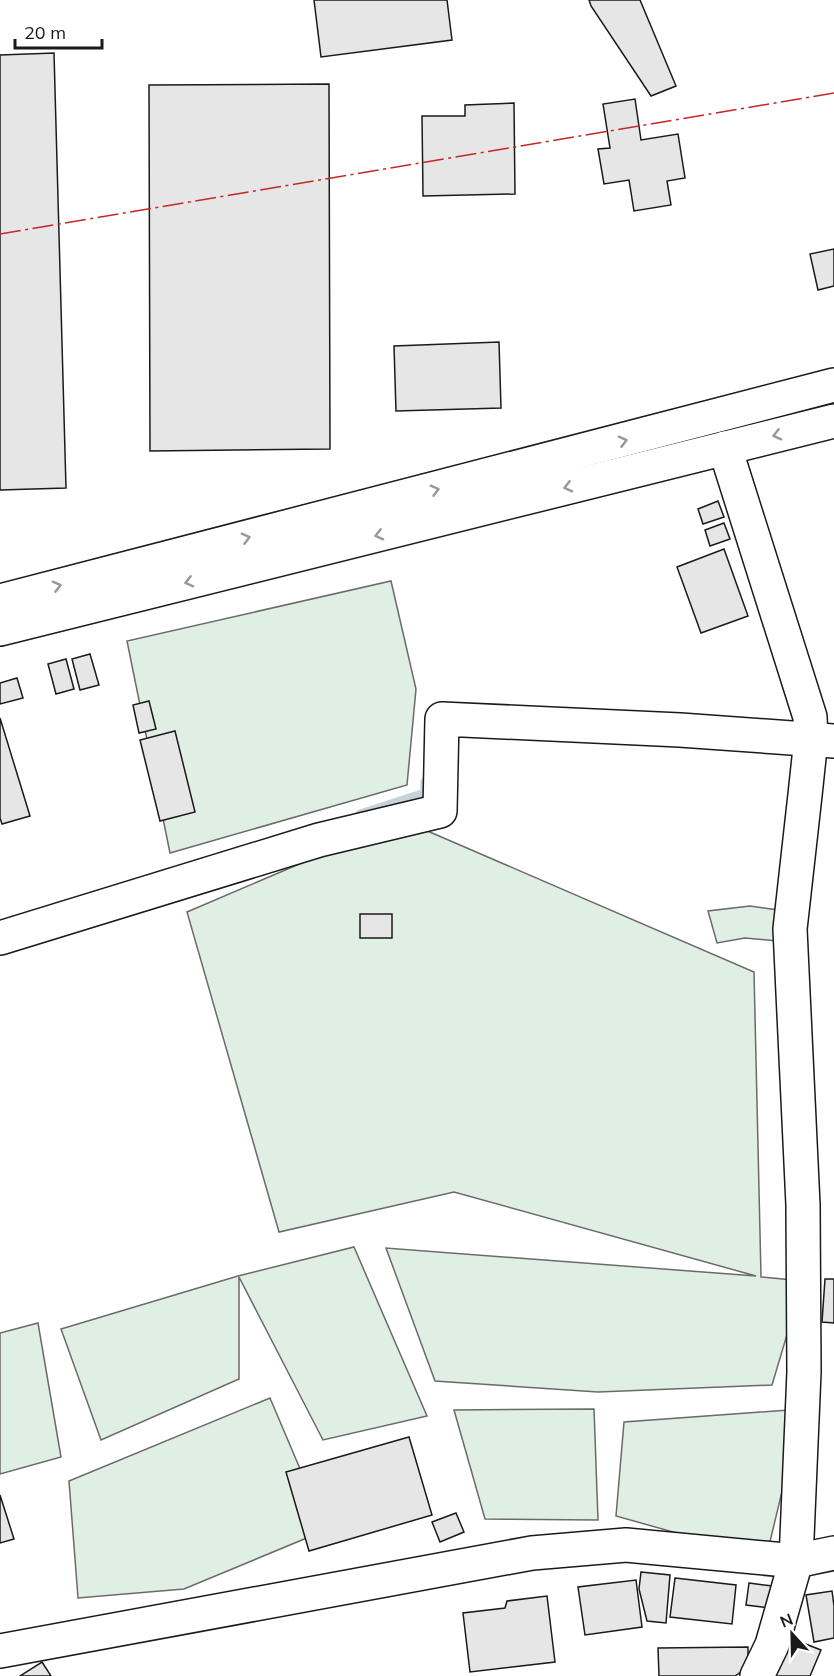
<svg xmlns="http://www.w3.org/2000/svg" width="834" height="1676" font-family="Mulish,sans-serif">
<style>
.green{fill:#e0efe3;stroke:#6a6a6a;stroke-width:1.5}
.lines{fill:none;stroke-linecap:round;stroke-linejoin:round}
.stream{stroke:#c6d2dc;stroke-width:9}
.building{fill:#e6e6e6;stroke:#1a1a1a;stroke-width:1.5}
.minor-casing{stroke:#1a1a1a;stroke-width:36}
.minor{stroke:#fff;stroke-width:33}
.power{stroke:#c62828;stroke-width:1.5;stroke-dasharray:21 4.5 3 4.5;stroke-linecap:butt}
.oneway{stroke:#989898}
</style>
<rect width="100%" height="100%" fill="#fff"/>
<!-- green -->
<g class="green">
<path d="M391 581 416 689 407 785 170 853 127 641Z"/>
<path d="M402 820 754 972 761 1277 803 1281 772 1385 598 1392 435 1381 386 1248 756 1276 454 1192 279 1232 187 912Z"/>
<path d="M750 906 778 910 777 941 745 938 717 943 708 911Z"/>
<path d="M354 1247 427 1416 323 1440 239 1277V1379L101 1440 61 1329 238 1276Z"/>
<path d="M38 1323 61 1457 0 1474V1333Z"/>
<path d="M270 1398 326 1530 184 1589 78 1598 69 1481Z"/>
<path d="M594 1409 598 1520 485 1519 454 1410Z"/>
<path d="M802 1409 766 1558 616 1516 624 1422Z"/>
</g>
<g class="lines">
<!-- stream -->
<path class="stream" d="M360 814 425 793V782"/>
</g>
<!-- building -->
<g class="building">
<path d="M314 0H447L452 40 321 57Z"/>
<path d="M589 0H640L676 86 651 96 591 6Z"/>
<path d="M54 53 66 488 0 490V55Z"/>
<path d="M329 84 330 449 150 451 149 85Z"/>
<path d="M635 99 641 140 678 134 685 178 667 181 671 205 634 211 629 180 604 184 598 149 610 148 603 104Z"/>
<path d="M514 103 515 194 423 196 422 116H465V105Z"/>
<path d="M834 249V286L818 290 810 254Z"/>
<path d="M499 342 501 408 396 411 394 346Z"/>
<path d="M718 501 724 517 703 524 698 509Z"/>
<path d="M724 523 730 539 710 546 705 530Z"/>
<path d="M724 549 748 616 701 633 677 567Z"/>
<path d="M90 654 99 685 80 690 72 659Z"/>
<path d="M66 659 74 689 56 694 48 664Z"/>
<path d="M17 678 23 698 0 704V683Z"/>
<path d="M149 701 156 729 139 733 133 705Z"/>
<path d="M0 718 30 816 2 824 0 818Z"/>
<path d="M175 731 195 812 160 821 140 740Z"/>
<rect x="360" y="914" width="32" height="24"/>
<path d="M825 1279H834V1323L822 1322Z"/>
<path d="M409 1437 432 1515 309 1551 286 1472Z"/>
<path d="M0 1495 14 1539 0 1543Z"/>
<path d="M456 1513 464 1532 440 1542 432 1522Z"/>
<path d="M641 1572 670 1575 666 1623 647 1621 639 1589Z"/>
<path d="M675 1578 736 1585 732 1624 670 1617Z"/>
<path d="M636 1580 642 1627 585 1635 578 1587Z"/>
<path d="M749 1583 772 1586 769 1608 746 1605Z"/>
<path d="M832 1591 834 1606V1638L814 1642 806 1595Z"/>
<path d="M547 1596 555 1662 470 1672 463 1613 505 1608 507 1601Z"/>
<path d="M780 1634 821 1650 810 1676H763Z"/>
<path d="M748 1647V1667L735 1676H659L658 1648Z"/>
<path d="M42 1662 51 1676H20Z"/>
</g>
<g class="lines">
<!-- minor casing -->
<g class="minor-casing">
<g id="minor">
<path d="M725 448 810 717 811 739 805 795 790 929 803 1205 804 1372 796 1561 772 1645 757 1676"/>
<path d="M0 601 834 385"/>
<path d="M0 629 834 421"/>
<path d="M0 938 319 840 440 811 442 719 680 730 834 741"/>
<path d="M0 1651 532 1553 626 1545 796 1561 834 1553"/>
</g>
</g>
<!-- minor -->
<use href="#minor" class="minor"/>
<!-- power -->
<path class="power" d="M0 234 834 93"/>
</g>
<!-- one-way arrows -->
<defs><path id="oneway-chevron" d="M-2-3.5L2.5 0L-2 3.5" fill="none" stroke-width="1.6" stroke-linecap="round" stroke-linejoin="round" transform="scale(1.5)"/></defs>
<g class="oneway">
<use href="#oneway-chevron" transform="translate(777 435) rotate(166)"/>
<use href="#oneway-chevron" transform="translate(623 441) rotate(-15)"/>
<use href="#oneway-chevron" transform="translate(568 487) rotate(166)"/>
<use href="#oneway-chevron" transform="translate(435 490) rotate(-15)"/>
<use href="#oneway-chevron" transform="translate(379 535) rotate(166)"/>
<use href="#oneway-chevron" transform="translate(246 538) rotate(-15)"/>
<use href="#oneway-chevron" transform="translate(189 582) rotate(166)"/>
<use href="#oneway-chevron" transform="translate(57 586) rotate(-14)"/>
</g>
<!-- north arrow -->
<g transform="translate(792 1634) rotate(338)" stroke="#ffffff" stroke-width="4.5" paint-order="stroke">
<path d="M0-4.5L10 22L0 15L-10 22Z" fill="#1a1a1a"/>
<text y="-9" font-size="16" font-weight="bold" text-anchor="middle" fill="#1a1a1a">N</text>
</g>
<!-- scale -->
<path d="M15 39v9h87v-9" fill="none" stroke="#1a1a1a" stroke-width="3"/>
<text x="24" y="39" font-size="18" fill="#1a1a1a" stroke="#ffffff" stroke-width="4.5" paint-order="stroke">20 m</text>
</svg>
